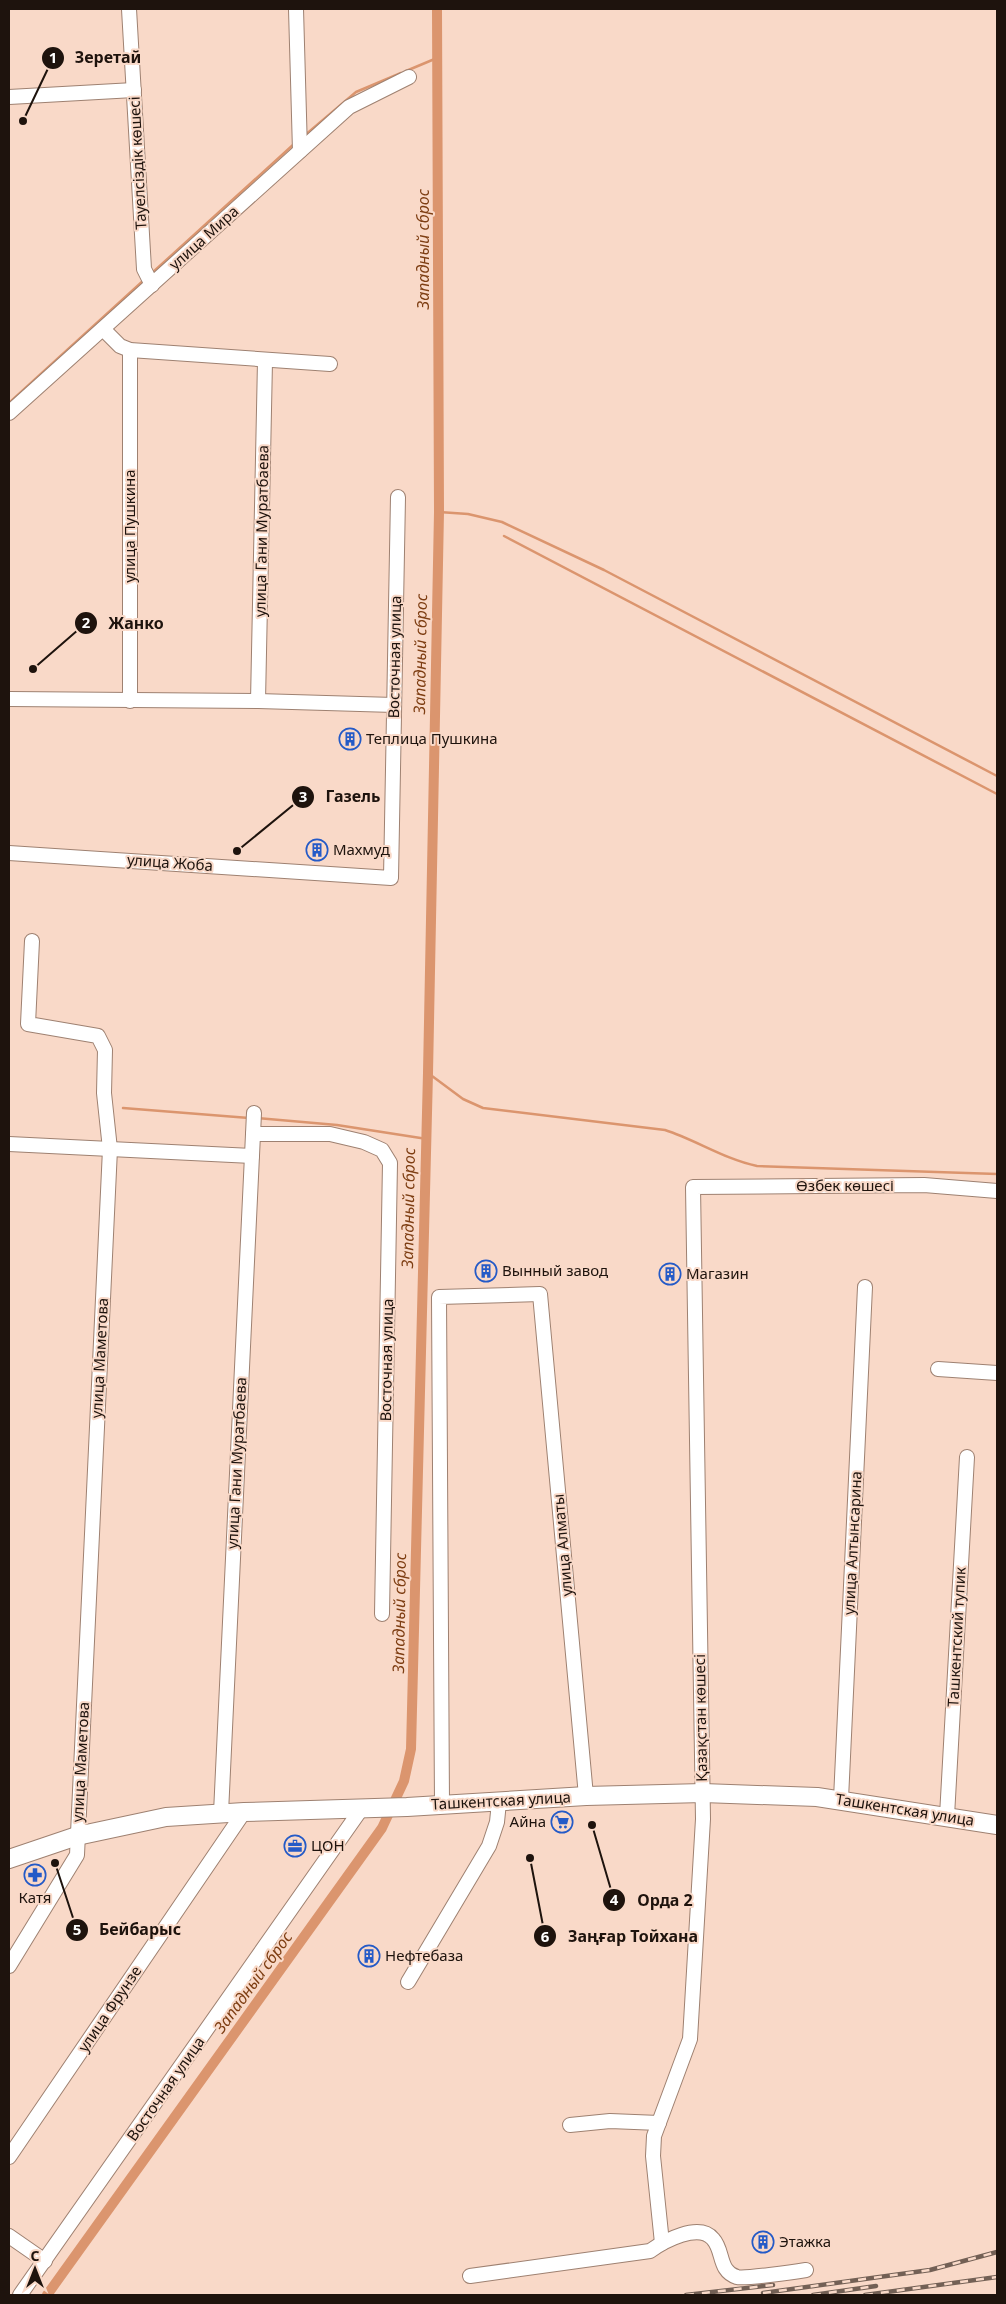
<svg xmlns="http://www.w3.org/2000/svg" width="1006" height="2304" font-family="'Noto Sans',sans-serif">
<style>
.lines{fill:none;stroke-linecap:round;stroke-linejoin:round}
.stream{stroke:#db956e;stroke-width:2.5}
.canal{stroke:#db956e;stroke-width:10}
.minor-casing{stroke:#9e8171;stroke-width:16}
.major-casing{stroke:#9e8171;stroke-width:20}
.minor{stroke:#fff;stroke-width:14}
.major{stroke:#fff;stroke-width:18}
.rail-casing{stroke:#736055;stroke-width:4.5}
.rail{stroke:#f9d9c8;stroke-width:2.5;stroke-dasharray:8;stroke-linecap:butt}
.labels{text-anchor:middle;stroke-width:4;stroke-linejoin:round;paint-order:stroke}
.street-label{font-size:15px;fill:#1e130d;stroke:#f9d9c8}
.poi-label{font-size:15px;fill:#1e130d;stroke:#f9d9c8;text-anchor:start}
.water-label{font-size:16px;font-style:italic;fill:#7e3e13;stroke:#f9d9c8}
.leader{fill:none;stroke:#1e130d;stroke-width:2}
.callout-dot{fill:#1e130d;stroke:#f9d9c8;stroke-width:2}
.mark-label{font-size:15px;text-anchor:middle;font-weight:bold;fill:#fff}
.callout-label{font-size:16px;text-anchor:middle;font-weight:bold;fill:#1e130d;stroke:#f9d9c8;stroke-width:4;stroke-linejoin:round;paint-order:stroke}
</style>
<rect width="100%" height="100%" fill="#f9d9c8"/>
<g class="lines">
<!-- stream -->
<g class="stream">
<path d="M406 71 437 58"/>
<path d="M304 136 356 92 401 73"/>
<path d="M152 273 294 144"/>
<path d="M9 403 144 280"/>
<path d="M439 512 468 514 502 522 604 570 997 776"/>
<path d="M504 536 997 794"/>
<path d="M428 1073 463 1099 483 1108 665 1130C696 1140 724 1159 757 1166L997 1174"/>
<path d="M123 1108 249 1118"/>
<path d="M257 1118 337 1125 427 1139"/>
</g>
<!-- canal -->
<path class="canal" d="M47 2295 382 1828 404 1781 411 1749 428 1073 439 512 437 9"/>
<!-- minor casing -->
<g class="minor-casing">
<g id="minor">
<path d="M129 9 144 269 152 285"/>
<path d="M296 9 300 151"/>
<path d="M9 97 134 90"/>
<path d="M103 329 120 346 130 350 330 364"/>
<path d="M130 350V701"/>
<path d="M9 413 349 107 409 77"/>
<path d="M9 699 258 701 394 705"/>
<path d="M258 701 265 361"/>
<path d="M9 853 391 878 398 497"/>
<path d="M253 1134H330L364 1142 382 1150 390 1163 382 1614"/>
<path d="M9 1144 252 1156"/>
<path d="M938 1369 997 1373"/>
<path d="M841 1799 865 1287"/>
<path d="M442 1805 439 1297 540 1294 586 1796"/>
<path d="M221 1813 254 1113"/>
<path d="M947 1816 967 1457"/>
<path d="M9 1966 77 1855 110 1149 104 1093 105 1050 98 1036 28 1024 32 941"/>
<path d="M408 1982 489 1846 497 1822 499 1802"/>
<path d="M570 2125 610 2121 659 2123"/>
<path d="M9 2157 244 1812"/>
<path d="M9 2236 45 2261"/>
<path d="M662 2243 653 2156 654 2136 690 2039 703 1819 693 1187 924 1185 997 1191"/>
<path d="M470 2276 650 2251C664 2241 699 2222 713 2239 724 2251 718 2271 737 2277 744 2279 794 2272 806 2270"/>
<path d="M20 2295 362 1808"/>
</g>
</g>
<!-- major casing -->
<g class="major-casing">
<path id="major" d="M9 1859 77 1836 166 1817 244 1812 407 1807 586 1796 703 1793 817 1797 997 1825"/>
</g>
<!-- minor -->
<use href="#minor" class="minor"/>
<!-- major -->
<use href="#major" class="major"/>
<!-- rail casing -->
<g class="rail-casing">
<g id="rail">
<path d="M763 2293 930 2270 997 2252"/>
<path d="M686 2295 773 2285"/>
<path d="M813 2295 876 2286"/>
<path d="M865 2295 997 2277"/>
</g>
</g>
<!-- rail -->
<use href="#rail" class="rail"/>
</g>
<!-- icons -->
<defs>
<g id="building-ring" transform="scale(1.125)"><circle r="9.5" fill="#f9d9c8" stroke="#245ac7" stroke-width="1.5"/><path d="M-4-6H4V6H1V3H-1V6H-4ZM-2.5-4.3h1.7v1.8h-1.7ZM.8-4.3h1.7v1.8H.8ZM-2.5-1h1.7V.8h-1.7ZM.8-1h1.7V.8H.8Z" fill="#245ac7"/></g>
<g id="supermarket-ring" transform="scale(1.125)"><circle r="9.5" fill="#f9d9c8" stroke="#245ac7" stroke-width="1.5"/><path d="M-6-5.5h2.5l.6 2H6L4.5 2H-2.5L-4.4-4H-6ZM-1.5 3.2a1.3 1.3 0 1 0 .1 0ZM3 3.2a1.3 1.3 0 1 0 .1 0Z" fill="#245ac7"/></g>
<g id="office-ring" transform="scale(1.125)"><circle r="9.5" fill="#f9d9c8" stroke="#245ac7" stroke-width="1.5"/><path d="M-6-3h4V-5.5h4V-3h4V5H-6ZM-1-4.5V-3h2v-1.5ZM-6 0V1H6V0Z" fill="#245ac7"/></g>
<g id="pharmacy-ring" transform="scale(1.125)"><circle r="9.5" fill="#f9d9c8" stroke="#245ac7" stroke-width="1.5"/><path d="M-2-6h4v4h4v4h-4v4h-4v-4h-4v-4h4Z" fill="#245ac7"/></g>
</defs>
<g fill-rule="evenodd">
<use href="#building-ring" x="350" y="739"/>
<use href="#building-ring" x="317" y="850"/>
<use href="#building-ring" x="486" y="1271"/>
<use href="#building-ring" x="670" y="1274"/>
<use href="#supermarket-ring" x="562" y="1822"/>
<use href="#office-ring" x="295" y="1846"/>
<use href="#pharmacy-ring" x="35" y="1875"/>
<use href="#building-ring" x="369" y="1956"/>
<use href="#building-ring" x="763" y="2242"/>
</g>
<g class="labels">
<!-- street labels -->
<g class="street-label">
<text transform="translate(138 163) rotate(-93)" y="5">Тауелсіздік көшесі</text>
<text transform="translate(204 238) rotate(-42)" y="5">улица Мира</text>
<text transform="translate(130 526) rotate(-90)" y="5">улица Пушкина</text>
<text transform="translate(262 531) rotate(-89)" y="5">улица Гани Муратбаева</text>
<text transform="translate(395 657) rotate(-89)" y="5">Восточная улица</text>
<text transform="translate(170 863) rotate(4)" y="5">улица Жоба</text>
<text x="845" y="1191">Өзбек көшесі</text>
<text transform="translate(100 1358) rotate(-87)" y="5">улица Маметова</text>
<text transform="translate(387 1360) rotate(-89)" y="5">Восточная улица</text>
<text transform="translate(237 1463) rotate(-87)" y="5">улица Гани Муратбаева</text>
<text transform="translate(853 1543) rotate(-87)" y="5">улица Алтынсарина</text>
<text transform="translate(563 1545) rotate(-95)" y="5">улица Алматы</text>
<text transform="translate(957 1637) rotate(-87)" y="5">Ташкентский тупик</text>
<text transform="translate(701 1718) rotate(-91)" y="5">Қазақстан көшесі</text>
<text transform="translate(81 1762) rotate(-87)" y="5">улица Маметова</text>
<text transform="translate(501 1801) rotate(-3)" y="5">Ташкентская улица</text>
<text transform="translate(905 1810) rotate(9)" y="5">Ташкентская улица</text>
<text transform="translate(110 2009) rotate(-56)" y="5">улица Фрунзе</text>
<text transform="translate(166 2089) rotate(-55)" y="5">Восточная улица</text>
</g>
<!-- poi labels -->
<g class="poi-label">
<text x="366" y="744">Теплица Пушкина</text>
<text x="333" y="855">Махмуд</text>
<text x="502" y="1276">Вынный завод</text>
<text x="686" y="1279">Магазин</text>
<text x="546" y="1827" text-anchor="end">Айна</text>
<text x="311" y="1851">ЦОН</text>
<text x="35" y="1903" text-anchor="middle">Катя</text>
<text x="385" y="1961">Нефтебаза</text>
<text x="779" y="2247">Этажка</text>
</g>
<!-- water labels -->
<g class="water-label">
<text transform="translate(423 249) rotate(-90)" y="6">Западный сброс</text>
<text transform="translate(420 654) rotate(-89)" y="6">Западный сброс</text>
<text transform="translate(408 1208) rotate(-89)" y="6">Западный сброс</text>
<text transform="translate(399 1613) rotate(-89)" y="6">Западный сброс</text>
<text transform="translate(253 1982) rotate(-54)" y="6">Западный сброс</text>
</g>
</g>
<!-- callouts -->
<path class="leader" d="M23 121L53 58M33 669L86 623M237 851L303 797M592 1825L614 1900M55 1863L77 1930M530 1858L545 1936"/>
<g class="callout-dot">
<circle cx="23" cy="121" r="5"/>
<circle cx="33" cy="669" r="5"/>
<circle cx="237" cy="851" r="5"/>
<circle cx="592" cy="1825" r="5"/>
<circle cx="55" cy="1863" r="5"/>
<circle cx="530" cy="1858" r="5"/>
<circle cx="53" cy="58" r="12"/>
<circle cx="86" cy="623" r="12"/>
<circle cx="303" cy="797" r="12"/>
<circle cx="614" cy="1900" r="12"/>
<circle cx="77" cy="1930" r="12"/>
<circle cx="545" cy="1936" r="12"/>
</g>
<g class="mark-label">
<text x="53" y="63">1</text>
<text x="86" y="628">2</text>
<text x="303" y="802">3</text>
<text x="614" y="1905">4</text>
<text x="77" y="1935">5</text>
<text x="545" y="1942">6</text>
</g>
<g class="callout-label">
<text x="108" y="63">Зеретай</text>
<text x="136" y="629">Жанко</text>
<text x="353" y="802">Газель</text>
<text x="665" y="1906">Орда 2</text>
<text x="140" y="1935">Бейбарыс</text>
<text x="633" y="1942">Заңғар Тойхана</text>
</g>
<!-- border -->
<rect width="1006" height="2304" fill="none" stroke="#1e130d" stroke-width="20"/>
<!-- north arrow -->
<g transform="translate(35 2269)" stroke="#f9d9c8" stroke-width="4" paint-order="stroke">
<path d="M0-4L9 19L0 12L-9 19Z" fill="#1e130d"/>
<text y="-8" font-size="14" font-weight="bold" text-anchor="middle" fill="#1e130d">С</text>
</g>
</svg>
